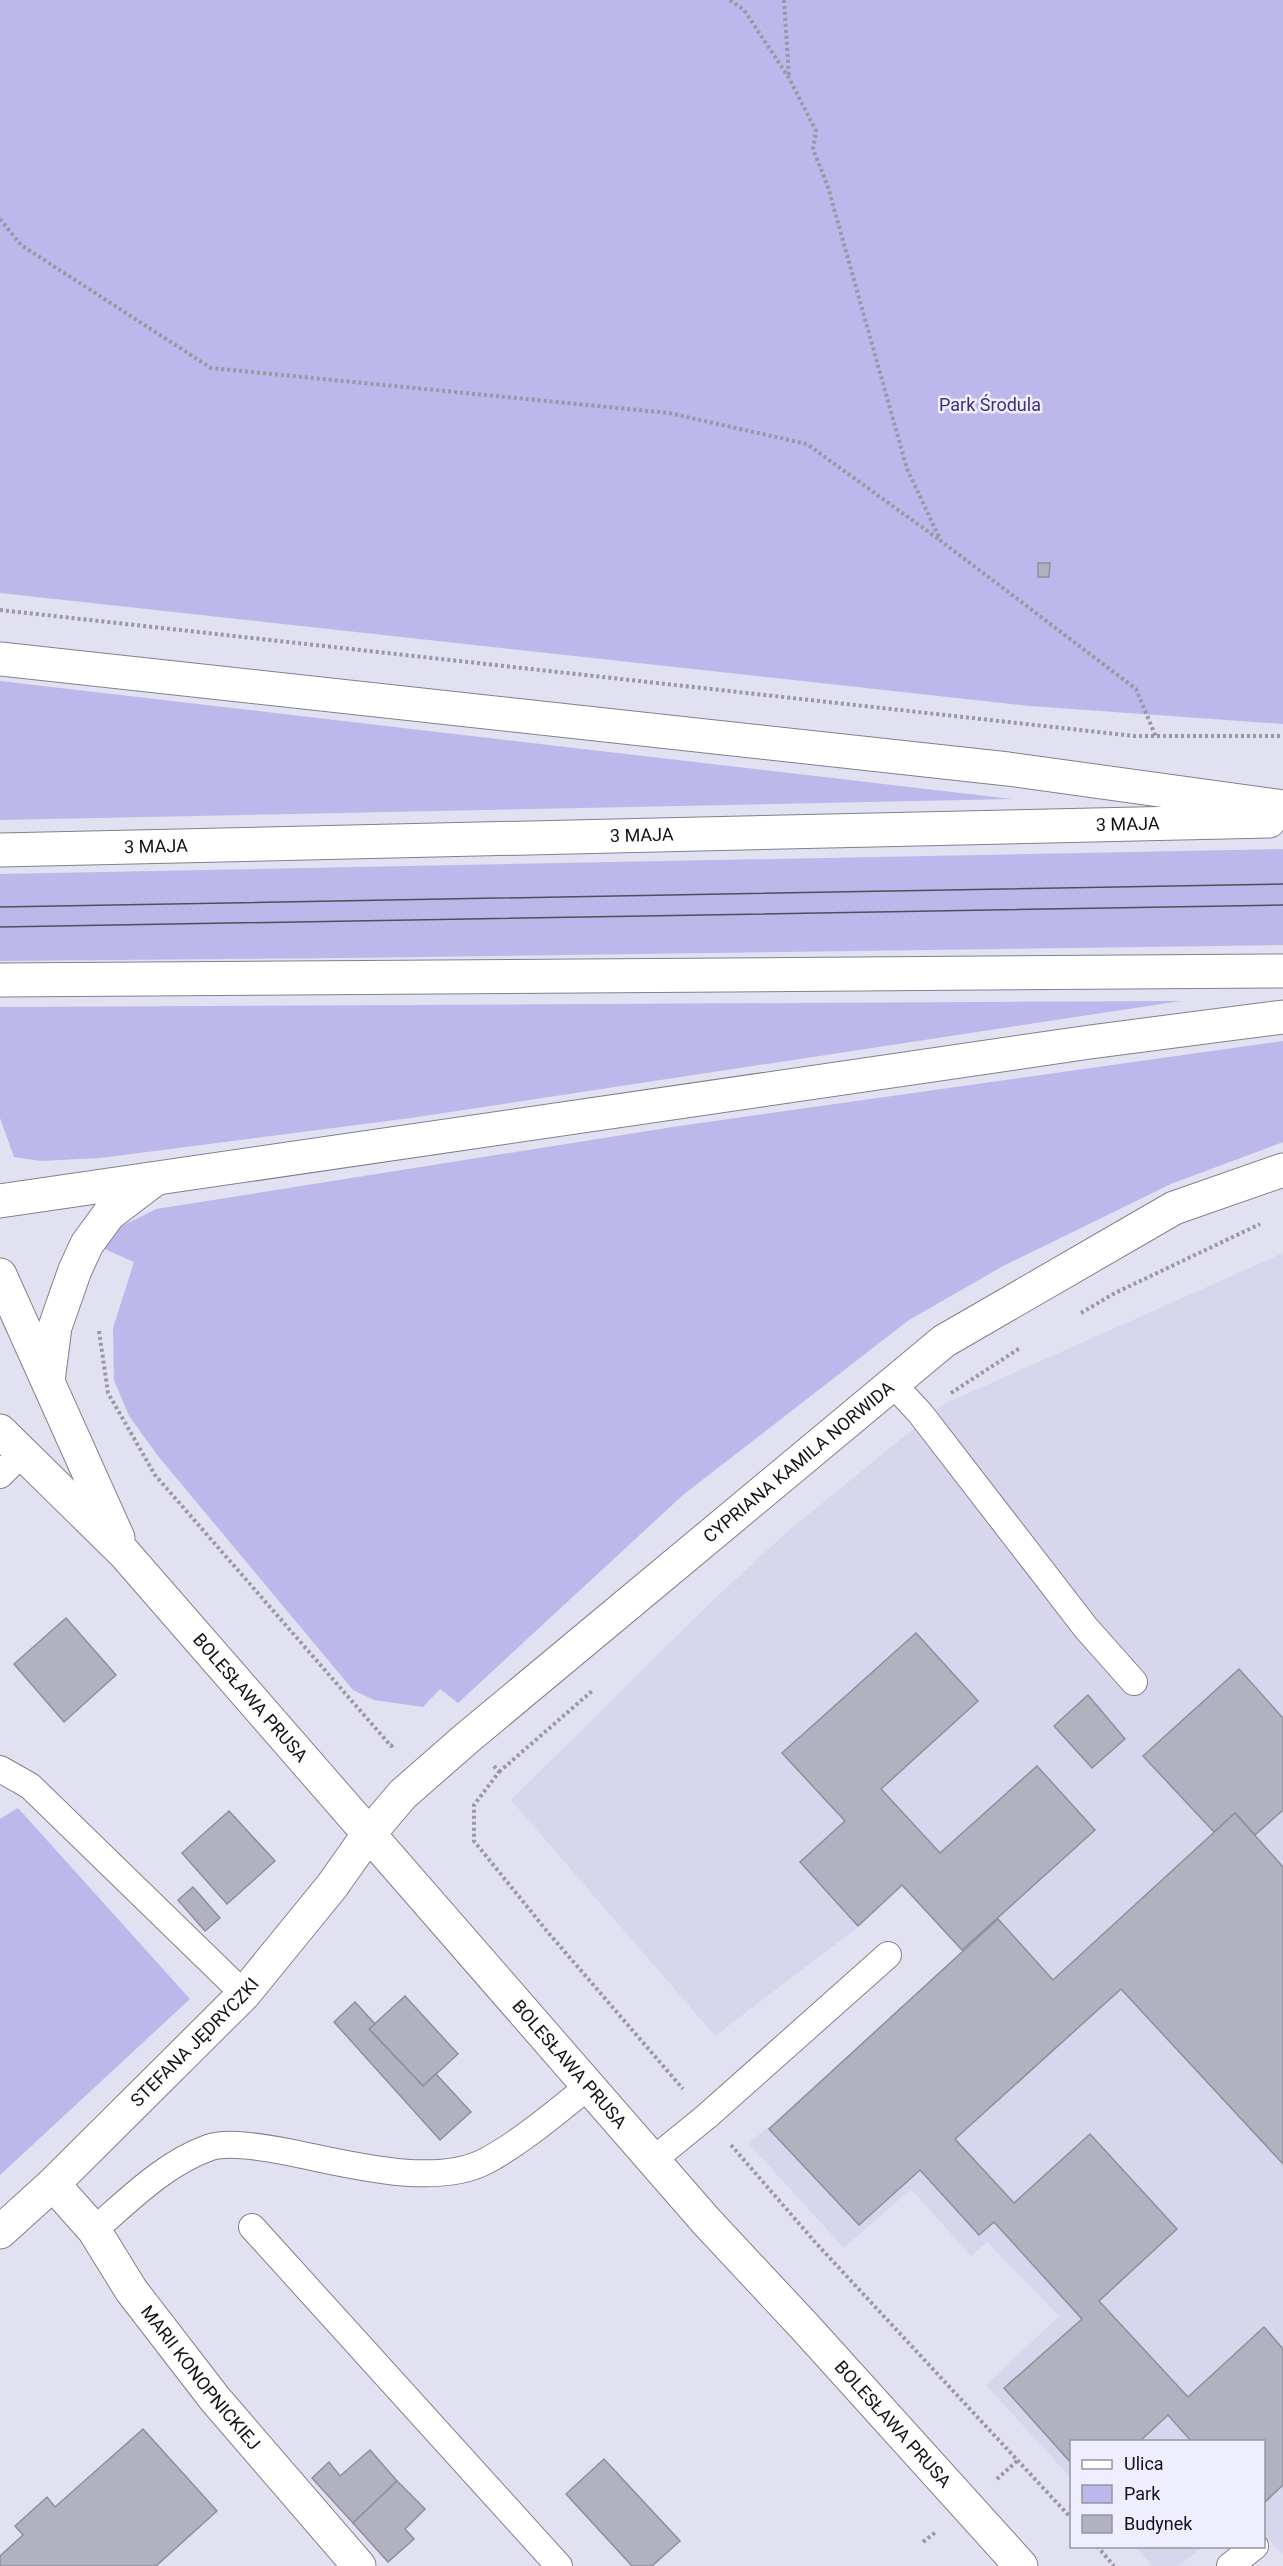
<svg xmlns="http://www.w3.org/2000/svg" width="1283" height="2566" font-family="Roboto,sans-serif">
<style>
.built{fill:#d7d6ed}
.green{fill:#bcb8ec}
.building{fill:#b2b1c0;stroke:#8e8e9c;stroke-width:1.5}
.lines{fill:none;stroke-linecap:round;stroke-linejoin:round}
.service-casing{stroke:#80808e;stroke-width:28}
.minor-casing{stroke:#80808e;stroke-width:35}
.tertiary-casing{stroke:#80808e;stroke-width:35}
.secondary-casing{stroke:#80808e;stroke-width:35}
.path{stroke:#9998a4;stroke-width:4;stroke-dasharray:3 3;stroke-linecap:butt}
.service{stroke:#fff;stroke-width:26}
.minor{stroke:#fff;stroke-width:33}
.tertiary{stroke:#fff;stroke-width:33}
.secondary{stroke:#fff;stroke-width:33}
.tram{stroke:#504f58;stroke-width:1.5}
.labels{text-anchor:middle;stroke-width:5;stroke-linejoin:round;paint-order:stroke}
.park-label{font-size:18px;fill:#3d3176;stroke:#efeeff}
.street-label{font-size:18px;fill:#121217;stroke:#efeeff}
</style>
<rect width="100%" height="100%" fill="#e2e1f1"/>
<!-- built -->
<g class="built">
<path d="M1283 1253V2555L1264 2535V2442H1072L1071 2478 986 2385 1059 2316 987 2242 971 2256 911 2189 844 2248 748 2143 770 2126 962 1952 903 1887 858 1927 715 2036 511 1800 712 1601 788 1531 944 1404Z"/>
<path d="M1135 2547H1202L1179 2566H1153Z"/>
</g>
<!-- green -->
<g class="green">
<path d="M0 0H1283V724L1030 706 0 593Z"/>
<path d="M0 681 1012 799 0 820Z"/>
<path d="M1283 849V945L344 958 0 961V874Z"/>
<path d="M1181 1001 411 1118 100 1158 41 1161 14 1157 0 1118V1007Z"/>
<path d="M1283 1041V1142L1171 1184 1005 1265 909 1320 683 1495 458 1703 440 1689 423 1707 374 1700 353 1690 158 1456 129 1416 114 1380 113 1328 134 1262 102 1248 116 1229 156 1209 679 1126Z"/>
<path d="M18 1808 190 1999 0 2175V1819Z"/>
</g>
<!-- building -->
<g class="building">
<path d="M1038 563H1050L1049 577H1038Z"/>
<path d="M66 1618 116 1675 64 1722 14 1664Z"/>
<path d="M916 1633 978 1701 881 1789 940 1853 1037 1766 1095 1830 962 1950 902 1885 858 1926 800 1862 845 1821 782 1753Z"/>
<path d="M1239 1669 1283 1718V1810L1255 1835 1235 1813 1214 1832 1143 1756Z"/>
<path d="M1088 1695 1125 1739 1092 1768 1054 1726Z"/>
<path d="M229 1811 275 1861 227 1904 182 1853Z"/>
<path d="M1235 1813 1283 1867V2164L1121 1989 955 2139 1014 2203 1090 2134 1177 2229 1099 2301 1188 2397 1264 2327 1283 2349V2485L1264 2503V2442H1192L1168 2415 1139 2442H1072V2464L1004 2388 1082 2319 994 2222 979 2235 920 2170 859 2225 769 2129 998 1919 1053 1980Z"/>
<path d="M193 1887 220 1918 205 1931 178 1900Z"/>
<path d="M405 1996 458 2054 423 2086 369 2029Z"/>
<path d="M355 2002 375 2024 369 2029 423 2086 436 2074 471 2112 440 2140 334 2022Z"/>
<path d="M143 2429 217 2511 156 2566H0V2556L23 2535 15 2526 47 2497 55 2507Z"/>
<path d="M370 2450 397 2481 353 2523 312 2478 329 2462 340 2476Z"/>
<path d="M604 2459 680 2541 652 2566H632L566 2494Z"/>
<path d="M397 2481 425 2509 405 2529 414 2539 388 2562 353 2523Z"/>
</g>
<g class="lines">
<!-- service casing -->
<g class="service-casing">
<g id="service">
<path d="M893 1384 920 1413 1086 1628 1134 1682"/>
<path d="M0 1475 22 1453"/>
<path d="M0 1769 30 1786 244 1994"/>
<path d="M653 2160 707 2116 888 1955"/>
<path d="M252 2227 559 2566"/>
<path d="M94 2230C129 2200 164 2164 208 2148 229 2140 271 2149 293 2153 347 2164 435 2188 486 2161 523 2141 556 2112 589 2086"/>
<path d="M1230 2566 1255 2546"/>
</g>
</g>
<!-- minor casing -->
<g class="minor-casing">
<g id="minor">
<path id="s1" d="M53 2184 94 2230 131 2290 215 2399 359 2566"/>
<path id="s2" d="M0 2232 53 2184 244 1994 332 1886 368 1835 403 1794 467 1738 944 1341 1174 1208 1283 1170"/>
</g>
</g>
<!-- tertiary casing -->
<g class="tertiary-casing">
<g id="tertiary">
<path d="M0 1275 118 1538"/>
<path id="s3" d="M0 1431 125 1554 706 2221 805 2327 1021 2566"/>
</g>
</g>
<!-- secondary casing -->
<g class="secondary-casing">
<g id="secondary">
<path d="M0 659 1008 769 1283 807"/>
<path id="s4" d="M0 850 1269 821"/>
<path d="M0 980 1283 971"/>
<path d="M0 1201 1090 1042 1283 1017"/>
<path d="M48 1381 55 1327 75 1270 87 1244 109 1214 155 1179"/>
</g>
</g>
<!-- path -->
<g class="path">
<path d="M730 0 744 10 789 78 816 131 813 149 828 187 907 469 941 541 1136 689 1156 737"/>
<path d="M784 0 789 77"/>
<path d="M0 219 21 245 211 368 669 413 807 444 941 541"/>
<path d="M0 610 1134 736H1283"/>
<path d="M1081 1313 1115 1293 1260 1224"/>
<path d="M99 1331 108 1393 155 1475 391 1746 394 1744"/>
<path d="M951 1393 1020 1348"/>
<path d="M494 1766 499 1772 474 1805V1841L546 1930 683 2089"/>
<path d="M499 1772 592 1691"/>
<path d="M731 2145 815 2242 1072 2519"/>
<path d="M997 2479 1018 2460"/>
<path d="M923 2542 937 2531"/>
<path d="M1097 2546 1114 2566"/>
</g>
<!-- service -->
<use href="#service" class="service"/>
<!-- minor -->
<use href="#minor" class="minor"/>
<!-- tertiary -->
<use href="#tertiary" class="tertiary"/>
<!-- secondary -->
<use href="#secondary" class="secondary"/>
<!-- tram -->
<g class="tram">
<path d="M0 907 1283 884"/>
<path d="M0 927 1283 905"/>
</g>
</g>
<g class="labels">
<!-- park labels -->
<g class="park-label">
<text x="990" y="411">Park Środula</text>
</g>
<!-- street labels -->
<g class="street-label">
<text dy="6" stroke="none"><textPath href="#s4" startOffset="1128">3 MAJA</textPath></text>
<text dy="6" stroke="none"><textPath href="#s4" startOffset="642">3 MAJA</textPath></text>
<text dy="6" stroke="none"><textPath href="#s4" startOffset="156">3 MAJA</textPath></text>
<text dy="6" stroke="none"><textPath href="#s2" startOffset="1113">CYPRIANA KAMILA NORWIDA</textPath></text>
<text dy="6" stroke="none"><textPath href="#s3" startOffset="366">BOLESŁAWA PRUSA</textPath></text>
<text dy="6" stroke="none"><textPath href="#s2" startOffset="272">STEFANA JĘDRYCZKI</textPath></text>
<text dy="6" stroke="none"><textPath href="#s3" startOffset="852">BOLESŁAWA PRUSA</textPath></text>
<text dy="6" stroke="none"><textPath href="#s1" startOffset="244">MARII KONOPNICKIEJ</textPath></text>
<text dy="6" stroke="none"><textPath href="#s3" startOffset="1336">BOLESŁAWA PRUSA</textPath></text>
</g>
</g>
<!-- legend -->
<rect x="1070" y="2440" width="195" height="108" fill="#efeeff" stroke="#9796a2" stroke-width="1.5"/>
<rect x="1082" y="2460" width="30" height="9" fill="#ffffff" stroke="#9796a2" stroke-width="1.5"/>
<text x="1124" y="2470" font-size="18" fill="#121217">Ulica</text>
<rect x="1082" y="2485" width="30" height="18" fill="#bcb8ec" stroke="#9796a2" stroke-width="1.5"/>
<text x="1124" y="2500" font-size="18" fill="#121217">Park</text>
<rect x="1082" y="2515" width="30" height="18" fill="#b2b1c0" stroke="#9796a2" stroke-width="1.5"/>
<text x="1124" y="2530" font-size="18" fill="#121217">Budynek</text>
</svg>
